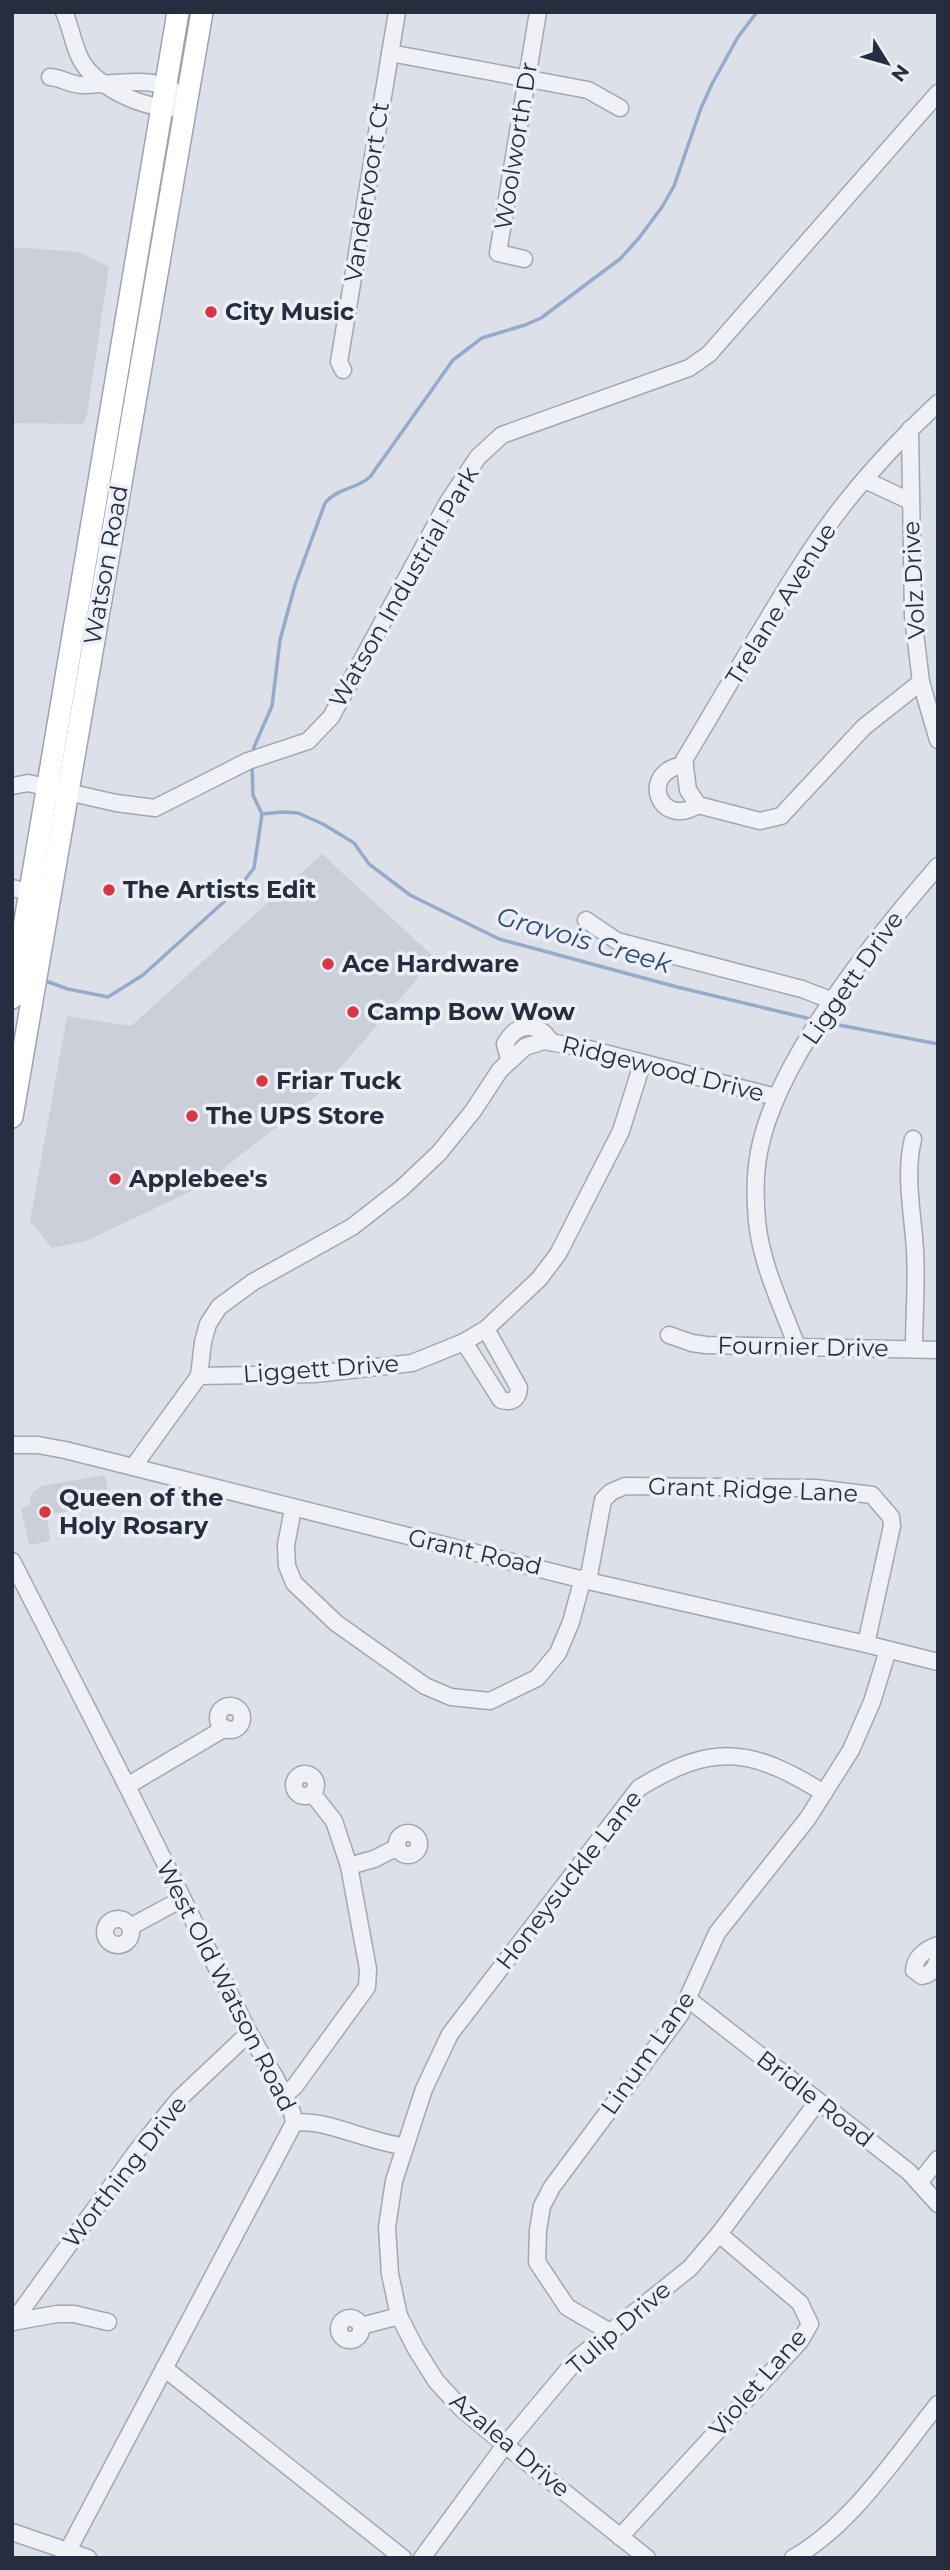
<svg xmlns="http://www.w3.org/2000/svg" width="950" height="2570" font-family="Montserrat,sans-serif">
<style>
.built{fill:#cbcfda}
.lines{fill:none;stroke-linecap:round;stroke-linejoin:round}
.stream{stroke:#95abcb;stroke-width:3.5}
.minor-casing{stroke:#a2a7b2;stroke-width:19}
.major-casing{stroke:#9ba3b4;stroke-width:24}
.minor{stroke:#f0f1f6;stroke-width:16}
.major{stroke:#fff;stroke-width:21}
.poi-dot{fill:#d73742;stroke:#eceff6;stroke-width:2.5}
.labels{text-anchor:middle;stroke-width:7;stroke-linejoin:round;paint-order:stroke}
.street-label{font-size:24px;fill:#252d3f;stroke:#eceff6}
.poi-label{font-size:24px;font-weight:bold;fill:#252d3f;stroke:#eceff6;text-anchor:start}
.water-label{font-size:26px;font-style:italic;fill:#2d4776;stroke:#eceff6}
</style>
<rect width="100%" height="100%" fill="#dde0e8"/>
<!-- built -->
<g class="built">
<path d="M12 247 80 252 109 267 87 416 83 424 12 423Z"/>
<path d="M322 854 435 958 316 1096 200 1187 86 1241 52 1248 30 1221 67 1016 131 1026Z"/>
<path d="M105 1475 110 1505 47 1515 50 1541 29 1545 21 1509 31 1504 30 1497 33 1492 42 1486Z"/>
</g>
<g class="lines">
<!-- stream -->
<g class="stream">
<path d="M253 753 254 747 272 706 280 640 295 585 325 503C337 488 355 490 370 477L453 360 482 338 525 325 541 318 620 259 639 238 662 207 674 186 701 108 712 84 738 37 757 12"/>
<path d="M252 764 253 795 262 814"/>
<path d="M43 980 68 989 108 997 143 975 237 890 254 868 262 814 283 812 298 813 323 824 354 843 369 864 410 895 499 939 677 987 815 1020"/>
<path d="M823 1022 938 1044"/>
</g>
<!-- minor casing -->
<g class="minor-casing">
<g id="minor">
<path d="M390 53 588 90 620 108"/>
<path d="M50 77C62 78 71 85 82 85 106 85 150 76 171 89 178 92 182 99 186 105 157 117 95 88 81 60 73 45 71 27 64 12"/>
<path d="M524 259 498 253 538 12"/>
<path d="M343 370 339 362 397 12"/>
<path d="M910 429 913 616 921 682 938 740"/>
<path d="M865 480 910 501"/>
<path d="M921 682 864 727 781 816 760 821 698 805 688 790 684 760C726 691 765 620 809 553 844 499 891 447 938 403"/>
<path d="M685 765C638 770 658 830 698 805"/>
<path d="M12 786 28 783 116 803 155 808 248 761 308 741 331 717 448 502 478 457 502 435 689 368 709 354 938 93"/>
<path d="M12 888 31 892"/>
<path d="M586 920 617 941 802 989 833 1001"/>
<path d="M509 1059 505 1044C516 1023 538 1020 551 1042"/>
<path d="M913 1139C904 1176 913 1213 915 1251 917 1283 914 1316 914 1349"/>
<path d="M669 1335 692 1343 706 1345 938 1350"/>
<path d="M464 1342 501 1400C511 1403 518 1400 519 1388L486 1329"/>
<path d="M797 1347C782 1306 761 1264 757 1221 755 1199 755 1173 759 1152 776 1060 877 936 938 866"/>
<path d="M199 1376 203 1342 208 1324 219 1307 253 1282 352 1227 402 1188 439 1153 473 1111 500 1070 525 1047 544 1041 589 1049 776 1097"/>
<path d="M12 1445H38L65 1450 588 1581 866 1644 938 1662"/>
<path d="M133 1467 199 1376 315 1374 412 1363 464 1342 486 1329 539 1279 558 1254 621 1131 642 1064"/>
<path d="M293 1509 286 1545 287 1566 294 1583 336 1623 425 1686 451 1697 490 1701 537 1678 558 1653 571 1622 583 1578"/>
<path d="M12 1561 127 1786 249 2033 275 2077 292 2112 294 2123 64 2558"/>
<path d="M588 1581 603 1500 611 1492 625 1486 816 1488 872 1495 891 1517 892 1526 866 1644"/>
<circle cx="230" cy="1718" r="12"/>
<circle cx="305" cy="1785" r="11"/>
<path d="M127 1786 225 1728"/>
<circle cx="408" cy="1844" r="11"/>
<path d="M349 1866 374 1859 398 1847"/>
<circle cx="118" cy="1932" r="13"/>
<path d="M130 1927 182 1899"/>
<path d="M938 1945C926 1949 915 1957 914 1970L922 1976C932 1974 935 1968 938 1959"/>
<path d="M688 1999 909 2172 938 2204"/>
<path d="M284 2096 295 2086 367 1987 368 1969 349 1866 334 1821 312 1793"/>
<path d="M294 2123C323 2117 372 2144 405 2146"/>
<path d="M919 2183 938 2159"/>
<circle cx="350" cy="2329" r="11"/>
<path d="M12 2322 57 2314H74L108 2322"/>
<path d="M13 2322 136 2152 179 2099 249 2033"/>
<path d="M361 2326 399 2316"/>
<path d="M610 2332 567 2307 537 2262 538 2230 542 2206 552 2187 680 2015 717 1933 808 1818 851 1750 872 1702 888 1650"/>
<path d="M164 2368 403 2558"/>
<path d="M12 2532 88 2558"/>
<path d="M620 2537 800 2341 810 2324 800 2303 719 2234"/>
<path d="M422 2558 505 2445 578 2358 690 2268 719 2234 818 2101"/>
<path d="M647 2558 504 2444 461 2408 436 2381 416 2349 399 2316 390 2274 387 2227 394 2181 424 2089 450 2034 639 1788C714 1742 751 1748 824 1793"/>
<path d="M793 2558C851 2526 896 2456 938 2404"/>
</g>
</g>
<!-- major casing -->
<g class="major-casing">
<g id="major">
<path d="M12 998 178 12"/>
<path d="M12 1117 202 12"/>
</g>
</g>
<!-- minor -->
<use href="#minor" class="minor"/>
<!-- major -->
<use href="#major" class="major"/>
</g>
<!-- markers -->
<g class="poi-dot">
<circle cx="211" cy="312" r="7"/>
<circle cx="109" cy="890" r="7"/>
<circle cx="328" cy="964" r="7"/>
<circle cx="353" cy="1012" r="7"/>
<circle cx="262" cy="1081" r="7"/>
<circle cx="192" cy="1116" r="7"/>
<circle cx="115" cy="1179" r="7"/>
<circle cx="45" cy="1512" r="7"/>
</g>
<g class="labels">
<!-- street labels -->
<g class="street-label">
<text transform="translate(516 146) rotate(-81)" y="8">Woolworth Dr</text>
<text transform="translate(367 192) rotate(-81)" y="8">Vandervoort Ct</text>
<text transform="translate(106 565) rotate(-80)" y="8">Watson Road</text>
<text transform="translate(914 580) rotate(-93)" y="8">Volz Drive</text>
<text transform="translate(404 587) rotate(-60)" y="8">Watson Industrial Park</text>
<text transform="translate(781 604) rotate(-58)" y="8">Trelane Avenue</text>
<text transform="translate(853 978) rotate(-55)" y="8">Liggett Drive</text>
<text transform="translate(663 1069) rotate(14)" y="8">Ridgewood Drive</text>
<text transform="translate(803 1347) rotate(1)" y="8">Fournier Drive</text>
<text transform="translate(321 1369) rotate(-4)" y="8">Liggett Drive</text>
<text transform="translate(753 1490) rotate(2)" y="8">Grant Ridge Lane</text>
<text transform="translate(475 1552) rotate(13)" y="8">Grant Road</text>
<text transform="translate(569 1880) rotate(-52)" y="8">Honeysuckle Lane</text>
<text transform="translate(226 1986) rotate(63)" y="8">West Old Watson Road</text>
<text transform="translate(648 2053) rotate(-55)" y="8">Linum Lane</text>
<text transform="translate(815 2099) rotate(38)" y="8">Bridle Road</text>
<text transform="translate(125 2172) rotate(-52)" y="8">Worthing Drive</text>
<text transform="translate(619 2328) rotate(-41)" y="8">Tulip Drive</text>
<text transform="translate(758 2383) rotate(-49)" y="8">Violet Lane</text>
<text transform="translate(510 2445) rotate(40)" y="8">Azalea Drive</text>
</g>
<!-- poi labels -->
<g class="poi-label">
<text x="225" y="320">City Music</text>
<text x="123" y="898">The Artists Edit</text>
<text x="342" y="972">Ace Hardware</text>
<text x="367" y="1020">Camp Bow Wow</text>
<text x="276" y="1089">Friar Tuck</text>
<text x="206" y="1124">The UPS Store</text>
<text x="129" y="1187">Applebee's</text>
<text x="59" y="1506">Queen of the<tspan x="59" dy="28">Holy Rosary</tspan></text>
</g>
<!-- water labels -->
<g class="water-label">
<text transform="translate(584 940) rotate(16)" y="9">Gravois Creek</text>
</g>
</g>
<!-- border -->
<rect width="950" height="2570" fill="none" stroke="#252d3f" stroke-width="28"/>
<!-- north arrow -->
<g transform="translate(887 63) rotate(127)" stroke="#eceff6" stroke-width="5" paint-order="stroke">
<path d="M0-5L12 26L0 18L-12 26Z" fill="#252d3f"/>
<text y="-10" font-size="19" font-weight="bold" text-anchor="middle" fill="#252d3f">N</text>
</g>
</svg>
